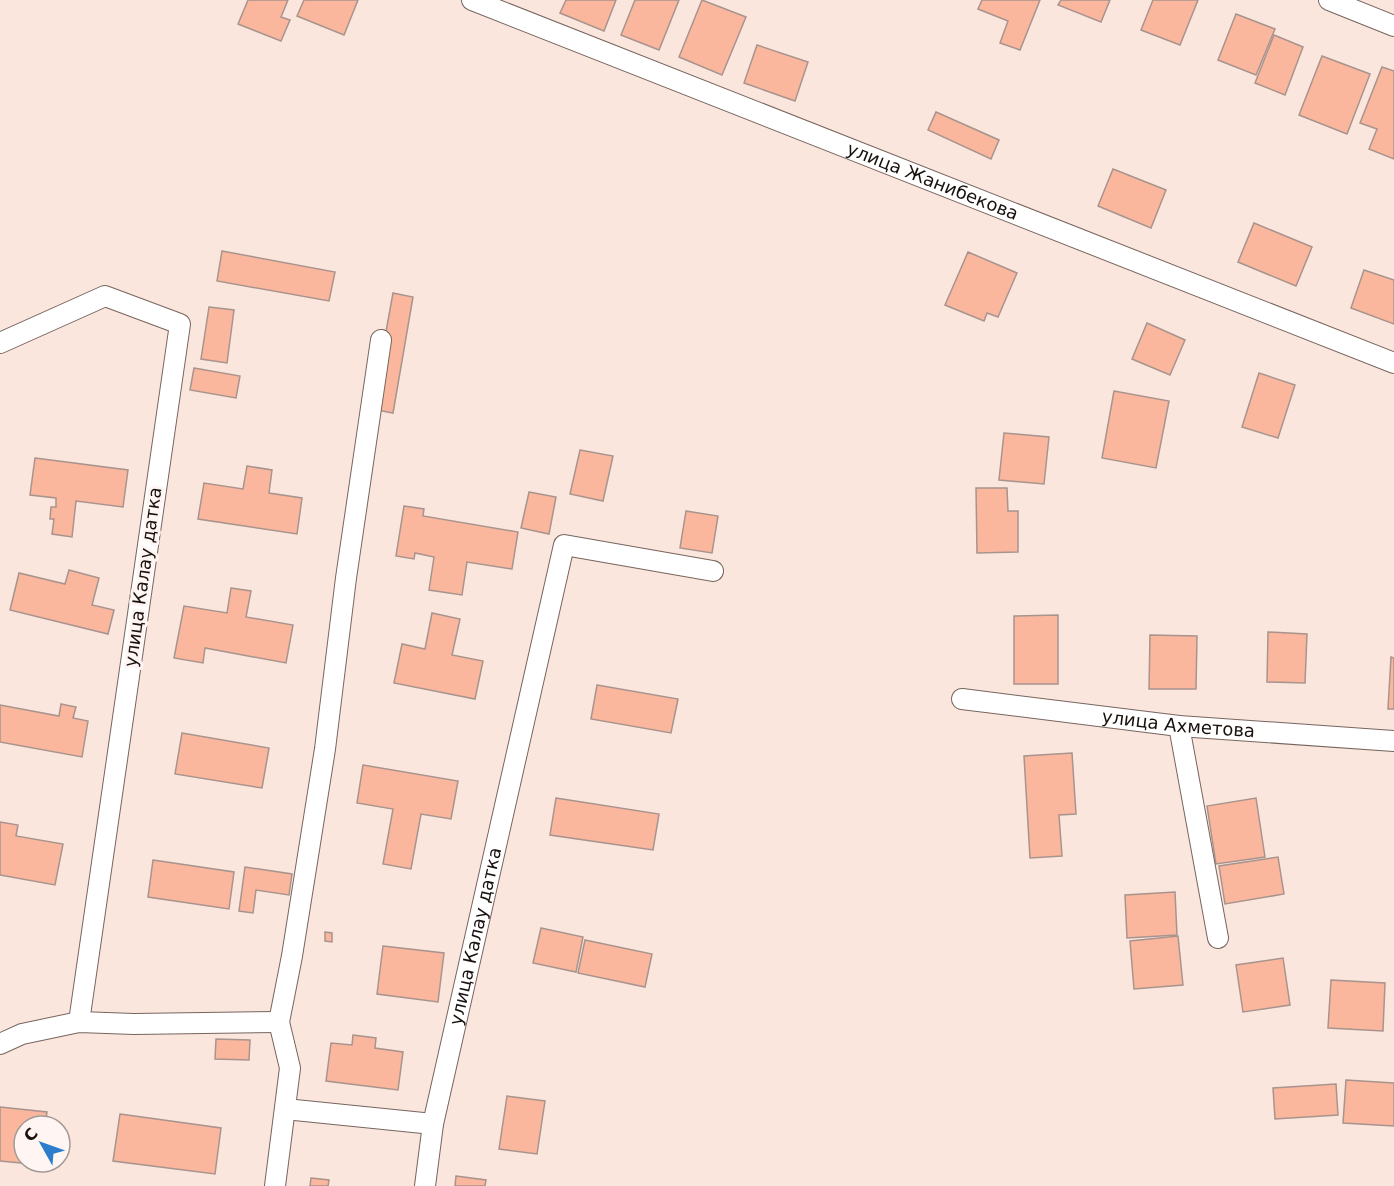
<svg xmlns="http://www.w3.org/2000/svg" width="1394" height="1186" font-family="'DejaVu Sans',sans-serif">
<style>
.building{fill:#fab79e;stroke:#a8948d;stroke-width:1.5}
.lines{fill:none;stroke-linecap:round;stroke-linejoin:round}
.minor-casing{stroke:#77655e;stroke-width:22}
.minor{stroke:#fff;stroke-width:20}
.labels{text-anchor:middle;stroke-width:6;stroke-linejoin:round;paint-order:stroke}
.street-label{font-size:18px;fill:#18110e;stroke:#fff6f3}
</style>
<rect width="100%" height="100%" fill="#fbe6de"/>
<!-- building -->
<g class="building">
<path d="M248 0H288L281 17 290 20 281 41 238 24Z"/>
<path d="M304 0H358L344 35 297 16Z"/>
<path d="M566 0H616L604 31 560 13Z"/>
<path d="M635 0H679L659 50 621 35Z"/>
<path d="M702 0 746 17 722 75 679 57Z"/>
<path d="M982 0H1040L1020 50 1000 43 1008 21 978 9Z"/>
<path d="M1061 0H1110L1101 22 1058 5Z"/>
<path d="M1153 0H1198L1180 45 1141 30Z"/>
<path d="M1236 14 1275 29 1256 75 1218 60Z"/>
<path d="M1274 35 1303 47 1285 95 1255 83Z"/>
<path d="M757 45 808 62 795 101 744 83Z"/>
<path d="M1322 56 1370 74 1347 134 1299 115Z"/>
<path d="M1382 67 1394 71V159L1369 149 1377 129 1360 123Z"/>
<path d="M936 112 999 140 991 159 928 130Z"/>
<path d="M1113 169 1166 190 1151 228 1098 206Z"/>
<path d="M1254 223 1312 247 1296 286 1238 262Z"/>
<path d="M222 251 335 272 329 301 217 281Z"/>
<path d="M968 252 1017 273 998 317 987 313 984 321 945 305Z"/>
<path d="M1364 270 1394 280V324L1351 308Z"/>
<path d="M393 293 413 297 393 413 372 409Z"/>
<path d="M209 307 234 310 227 363 201 359Z"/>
<path d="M1147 323 1185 340 1170 375 1132 359Z"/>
<path d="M194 368 240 376 236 398 190 390Z"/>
<path d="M1259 373 1295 385 1278 438 1242 427Z"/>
<path d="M1114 391 1169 401 1156 468 1102 458Z"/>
<path d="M1004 433 1049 437 1044 484 999 480Z"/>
<path d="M580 450 613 456 603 501 570 494Z"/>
<path d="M35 458 128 470 123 507 76 501 72 537 52 534 54 519H50L51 507H56V498L30 495Z"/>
<path d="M247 466 272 470 269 493 302 498 297 534 198 519 204 483 243 489Z"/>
<path d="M976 488H1007L1008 511H1018V552L977 553Z"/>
<path d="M529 492 556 497 549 534 521 528Z"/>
<path d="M404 506 424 509 423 516 518 532 512 569 467 562 462 595 429 590 434 557 415 553 414 559 396 556Z"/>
<path d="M686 511 718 516 712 553 680 548Z"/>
<path d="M69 570 99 578 92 605 114 610 108 634 10 610 19 573 65 584Z"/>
<path d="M231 588 251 591 246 617 293 625 286 663 205 648 203 663 174 658 184 606 227 613Z"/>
<path d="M432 613 460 619 452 655 483 661 475 699 394 683 402 644 425 649Z"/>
<path d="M1058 615V684H1014V616Z"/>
<path d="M1268 632 1307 634 1305 683 1267 682Z"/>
<path d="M1150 635 1197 636 1196 689H1149Z"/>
<path d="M1391 657 1394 658V709H1388Z"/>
<path d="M597 685 678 699 671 733 591 719Z"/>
<path d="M61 704 76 707 73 718 88 721 82 757 0 742V705L59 716Z"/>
<path d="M182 733 269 748 262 788 175 774Z"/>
<path d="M1072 753 1076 814 1059 815 1062 856 1030 858 1024 756Z"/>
<path d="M363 765 458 781 451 819 421 814 411 869 383 864 393 809 357 803Z"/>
<path d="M556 798 659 814 653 850 550 835Z"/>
<path d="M1256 798 1265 857 1216 864 1207 806Z"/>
<path d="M0 822 18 825 16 836 63 844 55 885 0 875Z"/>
<path d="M1278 857 1284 894 1225 904 1219 866Z"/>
<path d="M153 860 234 872 229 909 148 897Z"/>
<path d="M245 867 292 874 289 895 256 890 253 913 239 911Z"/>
<path d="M1175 892 1177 935 1127 938 1125 895Z"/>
<path d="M541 928 583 937 576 972 533 963Z"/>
<path d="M325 932 332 933V942L325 941Z"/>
<path d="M1178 936 1183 985 1134 989 1130 941Z"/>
<path d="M585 940 652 954 645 987 578 973Z"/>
<path d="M383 946 444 953 438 1002 377 994Z"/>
<path d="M1283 958 1290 1005 1243 1012 1236 965Z"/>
<path d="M1331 980 1385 983 1383 1031 1328 1028Z"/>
<path d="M353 1035 376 1038 375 1048 403 1052 398 1090 326 1081 331 1043 352 1045Z"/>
<path d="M216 1039 250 1040 249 1060 215 1059Z"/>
<path d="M1346 1080 1394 1083V1126L1343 1123Z"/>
<path d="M1336 1084 1338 1115 1275 1119 1273 1088Z"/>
<path d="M507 1096 545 1101 537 1154 499 1149Z"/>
<path d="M0 1107 47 1112 45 1126H24V1162H42L41 1165 0 1161Z"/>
<path d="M120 1114 221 1128 215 1174 113 1161Z"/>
<path d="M456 1176 486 1180 485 1186H455Z"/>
<path d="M311 1178 329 1180 328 1186H310Z"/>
</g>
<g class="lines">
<!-- minor casing -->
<g class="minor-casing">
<g id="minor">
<path id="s1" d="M472 0 1394 363"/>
<path d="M1329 0 1394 26"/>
<path d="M0 343 105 296 180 324 79 1022"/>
<path id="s2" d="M962 699 1179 726 1394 741"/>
<path d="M1179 726 1218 938"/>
<path d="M0 1044 22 1034 79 1022 134 1024 279 1022"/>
<path d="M285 1109 433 1124"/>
<path d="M275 1186 290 1068 279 1022 292 956 325 749 346 578 381 340"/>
<path id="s3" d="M425 1186 433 1124 564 545 713 571"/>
</g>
</g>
<!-- minor -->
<use href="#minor" class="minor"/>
</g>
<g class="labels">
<!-- street labels -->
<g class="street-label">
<text dy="6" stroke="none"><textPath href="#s1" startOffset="495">улица Жанибекова</textPath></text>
<text transform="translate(143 577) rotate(-82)" y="6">улица Калау датка</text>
<text dy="6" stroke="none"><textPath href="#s2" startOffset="218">улица Ахметова</textPath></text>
<text dy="6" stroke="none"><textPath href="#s3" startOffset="255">улица Калау датка</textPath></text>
</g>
</g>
<!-- north arrow -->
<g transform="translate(42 1144) rotate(310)"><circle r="28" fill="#fff6f3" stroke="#a39a97" stroke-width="1.5"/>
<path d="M0-4.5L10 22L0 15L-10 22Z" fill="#2c7ecd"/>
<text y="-9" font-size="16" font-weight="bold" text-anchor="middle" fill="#18110e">С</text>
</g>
</svg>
